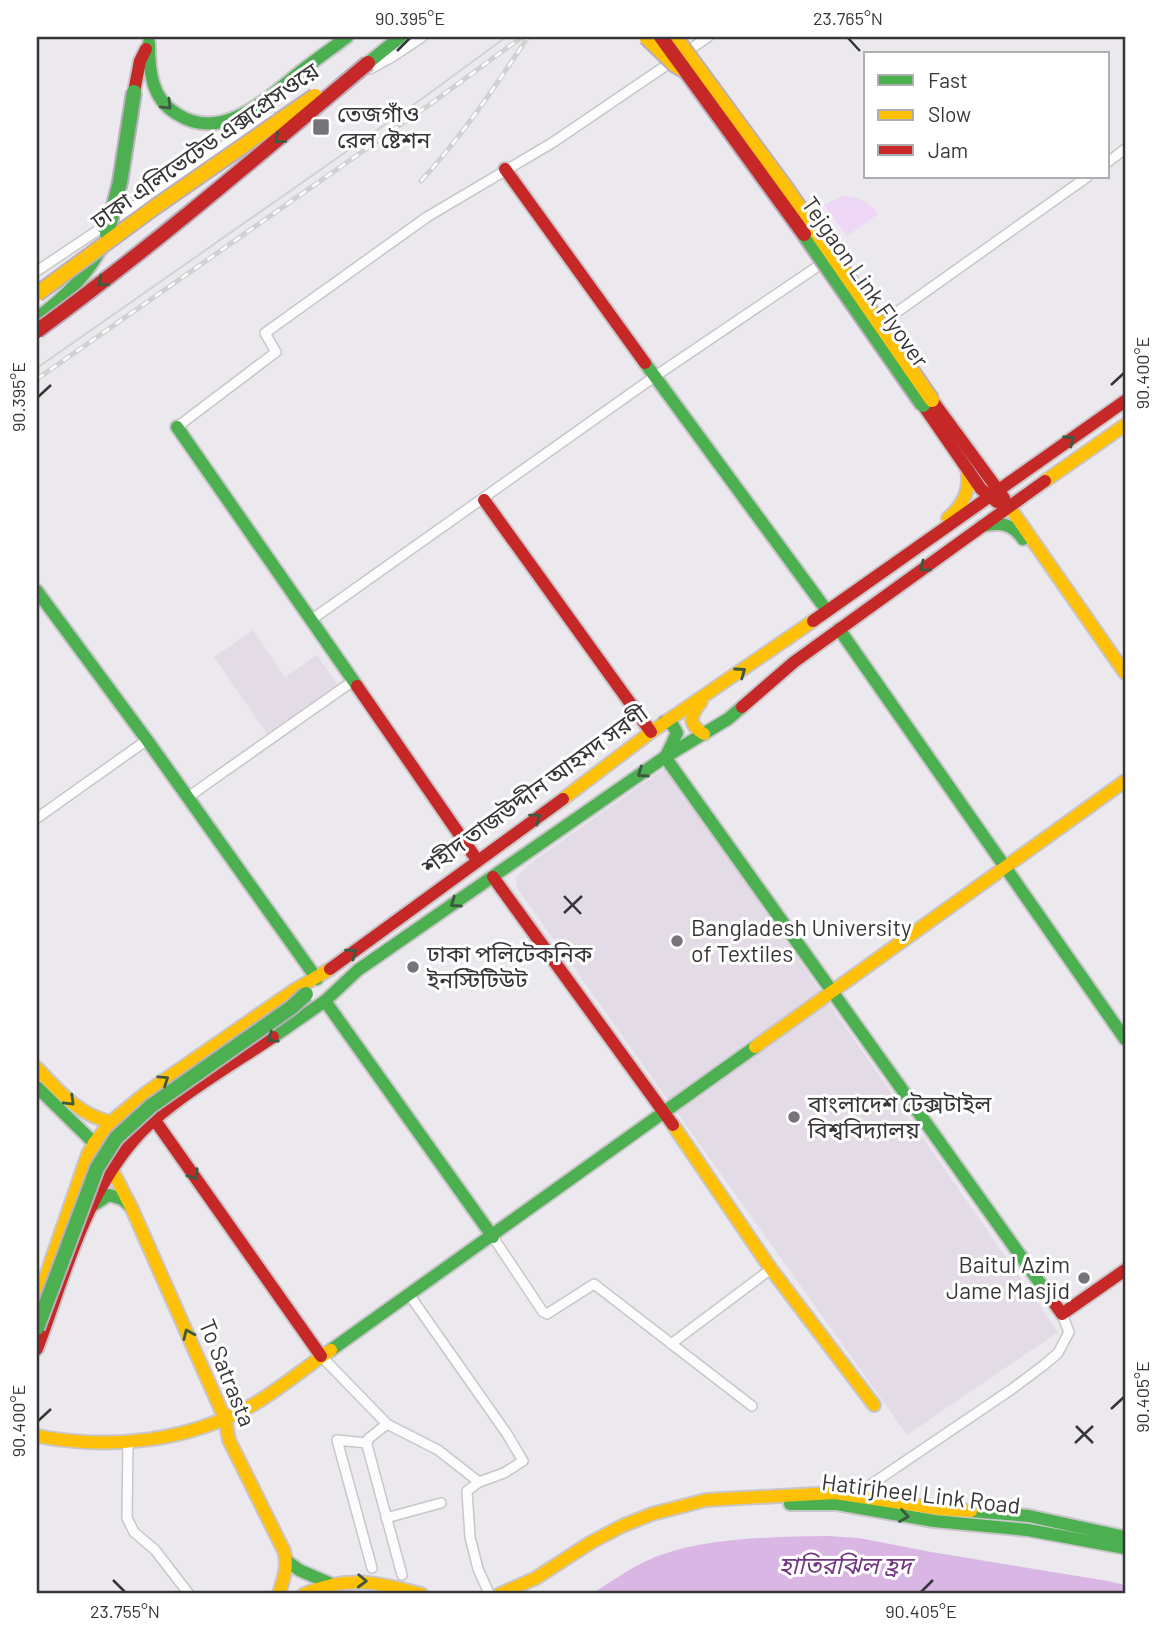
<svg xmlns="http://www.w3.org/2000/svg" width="1162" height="1631" font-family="Barlow,'Noto Sans Bengali',sans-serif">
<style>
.built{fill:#e3dce6}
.green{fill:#eed6f6}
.water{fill:#d9b6e4}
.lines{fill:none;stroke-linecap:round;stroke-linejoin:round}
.street-casing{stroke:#c9c6ca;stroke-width:12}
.fast-casing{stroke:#c9c6ca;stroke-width:16}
.slow-casing{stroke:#c9c6ca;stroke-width:16}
.jam-casing{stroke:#c9c6ca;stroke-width:16}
.street{stroke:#fcfcfc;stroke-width:9}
.fast{stroke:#4caf50;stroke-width:12}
.slow{stroke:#ffc107;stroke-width:12}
.jam{stroke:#c62828;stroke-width:12}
.tram{stroke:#d2d1d2;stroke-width:2}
.rail-casing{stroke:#d2d1d2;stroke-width:5}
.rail{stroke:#fff;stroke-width:2.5;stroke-dasharray:8;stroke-linecap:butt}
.fast-bridge-casing{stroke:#b9afbd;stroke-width:18;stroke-linecap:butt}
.slow-bridge-casing{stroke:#b9afbd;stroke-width:18;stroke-linecap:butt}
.jam-bridge-casing{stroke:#b9afbd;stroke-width:18;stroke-linecap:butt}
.fast-bridge{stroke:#4caf50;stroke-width:14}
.slow-bridge{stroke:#ffc107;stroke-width:14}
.jam-bridge{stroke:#c62828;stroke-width:14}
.oneway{stroke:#3d5a3f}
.ticks{fill:none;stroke:#373538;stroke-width:2.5}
.poi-dot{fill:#767478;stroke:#fff;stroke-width:2.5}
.labels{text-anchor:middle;stroke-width:6;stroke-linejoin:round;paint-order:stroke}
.poi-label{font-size:23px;fill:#373538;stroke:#fff;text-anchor:start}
.street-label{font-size:23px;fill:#373538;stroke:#fff}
.water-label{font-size:24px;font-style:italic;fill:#713682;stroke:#fff}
.neatline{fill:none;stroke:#373538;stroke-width:2.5}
.ticks-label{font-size:18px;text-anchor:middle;fill:#373538}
</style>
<rect width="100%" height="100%" fill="#ece9ee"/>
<!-- built -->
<g class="built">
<path d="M253 630 285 677 317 655 340 688 269 737 214 657Z"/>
<path d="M665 768 1058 1332 907 1435 517 888 516 877 532 862Z"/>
</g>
<!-- green -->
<path class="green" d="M842 196C859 197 867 201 878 214L847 236 824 205Z"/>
<!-- water -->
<path class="water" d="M828 1536 859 1538 931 1552 1108 1581 1125 1585V1594H591C608 1584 624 1572 642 1563 694 1537 771 1537 828 1536Z"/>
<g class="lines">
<!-- street casing -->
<g class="street-casing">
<g id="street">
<path d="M370 69 392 57 422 37"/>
<path d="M1108 162 1125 149"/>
<path d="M37 271 246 131 273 117"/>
<path d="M890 317 1087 177"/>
<path d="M177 427 276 352 265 333 427 217 552 143 708 37"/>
<path d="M311 620 654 377 842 250"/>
<path d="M188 797 353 681"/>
<path d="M37 818 147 740"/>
<path d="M493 1237 543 1312 547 1314 594 1284 752 1406"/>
<path d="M671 1344 771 1269"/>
<path d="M321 1356 387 1424 438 1450 479 1482 504 1473 523 1461 507 1434 408 1293"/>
<path d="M387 1424 368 1439 367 1445 402 1575"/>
<path d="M128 1443 127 1518 134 1532 155 1550 189 1594"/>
<path d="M367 1443 337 1440 372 1568"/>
<path d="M479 1482 467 1491 470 1537 478 1569 489 1593"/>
<path d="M854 1496 1012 1389 1044 1365 1058 1353 1069 1332 1062 1314"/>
<path d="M386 1518 441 1503"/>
</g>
</g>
<!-- fast casing -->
<g class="fast-casing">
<g id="fast">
<path d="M149 43C149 70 151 99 177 114 222 143 266 99 300 72 315 60 331 49 347 37"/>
<path d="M368 63 400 37"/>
<path d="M37 318C65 297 88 275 104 243"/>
<path d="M645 363 827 611"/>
<path d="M177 427 357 686"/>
<path d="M982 526C1000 522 1012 523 1023 539"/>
<path d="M37 591 147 740 317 979"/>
<path d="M839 629 1125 1039"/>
<path d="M664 722 672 724 677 733 667 754"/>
<path d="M665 757 1045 1290"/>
<path d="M325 1001 493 1237"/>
<path d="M273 1037 325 1001 358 970 665 757 728 719 742 707"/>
<path d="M37 1087 94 1143"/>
<path d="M92 1206 109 1195 122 1199 130 1206"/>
<path d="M331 1350 755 1047"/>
<path d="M790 1504H837L934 1521 1028 1530 1125 1548"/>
<path d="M971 1511 1029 1516 1125 1537"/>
<path d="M287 1561 299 1570 329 1583"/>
</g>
</g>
<!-- slow casing -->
<g class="slow-casing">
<g id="slow">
<path d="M1045 481 1125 425"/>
<path d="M1008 505 1125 673"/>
<path d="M948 518C964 505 971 488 967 468"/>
<path d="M701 702C689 717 688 724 704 734"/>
<path d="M563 799 651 732 813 621"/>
<path d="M755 1047 1125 781"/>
<path d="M37 1068C59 1091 78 1115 111 1122"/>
<path d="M673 1125 771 1269 874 1405"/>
<path d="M110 1166 94 1143 111 1122 147 1092 293 991 330 969"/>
<path d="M112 1170 132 1209 225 1419 229 1440 284 1551C289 1566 283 1579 279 1594"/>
<path d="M37 1302 88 1154 94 1143 100 1149"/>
<path d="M37 1436C112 1450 189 1442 256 1403 282 1387 306 1367 331 1350"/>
<path d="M304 1594C348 1575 377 1582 421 1594"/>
<path d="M500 1594 536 1578 590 1543 622 1526 652 1514 706 1500 835 1493 940 1509 971 1511"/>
</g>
</g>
<!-- jam casing -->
<g class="jam-casing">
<g id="jam">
<path d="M134 92 140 61 146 49"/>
<path d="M505 169 645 363"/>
<path d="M932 400 1004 498"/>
<path d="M923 405 981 489 997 502"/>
<path d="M484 500 651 732"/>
<path d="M813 621 1125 401"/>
<path d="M357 686 477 860"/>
<path d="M742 707 794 662 1045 481"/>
<path d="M493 877 673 1125"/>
<path d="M330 969 563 799"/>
<path d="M154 1119 321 1356"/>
<path d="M1045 1290 1062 1314 1125 1270"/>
<path d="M37 1349C63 1280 82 1204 129 1146 161 1105 229 1067 273 1037"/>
</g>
</g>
<!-- street -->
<use href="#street" class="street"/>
<!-- fast -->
<use href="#fast" class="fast"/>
<!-- slow -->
<use href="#slow" class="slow"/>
<!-- jam -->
<use href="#jam" class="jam"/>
<!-- tram -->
<path class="tram" d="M37 368 423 98 506 37"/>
<!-- rail casing -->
<g class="rail-casing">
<g id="rail">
<path d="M421 181C462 136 495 87 528 37"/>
<path d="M37 379 429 105 522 37"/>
</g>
</g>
<!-- rail -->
<use href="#rail" class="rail"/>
<!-- fast-bridge casing -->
<g class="fast-bridge-casing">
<g id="fast-bridge">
<path d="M107 234 120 182 134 92"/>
<path d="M804 234 923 405"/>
<path d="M37 1328 97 1168 116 1138 151 1106 292 1007 306 994"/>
</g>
</g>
<!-- slow-bridge casing -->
<g class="slow-bridge-casing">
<g id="slow-bridge">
<path d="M646 37 675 65 686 71"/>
<path d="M675 37 786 188 932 400"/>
<path d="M37 294 155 207 315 96"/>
</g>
</g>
<!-- jam-bridge casing -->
<g class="jam-bridge-casing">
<g id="jam-bridge">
<path d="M661 37 804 234"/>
<path d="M37 331C152 247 259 155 368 63"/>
</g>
</g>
<!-- fast-bridge -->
<use href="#fast-bridge" class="fast-bridge"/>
<!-- slow-bridge -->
<use href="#slow-bridge" class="slow-bridge"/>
<!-- jam-bridge -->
<use href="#jam-bridge" class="jam-bridge"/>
</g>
<!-- one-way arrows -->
<defs><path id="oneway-chevron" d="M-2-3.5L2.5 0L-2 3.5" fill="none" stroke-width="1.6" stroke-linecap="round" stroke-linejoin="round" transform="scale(1.75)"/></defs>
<g class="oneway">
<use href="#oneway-chevron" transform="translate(167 105) rotate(45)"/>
<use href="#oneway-chevron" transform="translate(279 139) rotate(140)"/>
<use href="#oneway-chevron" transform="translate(102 282) rotate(142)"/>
<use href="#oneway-chevron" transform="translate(1070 440) rotate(-35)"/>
<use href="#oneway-chevron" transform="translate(924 567) rotate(144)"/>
<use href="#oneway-chevron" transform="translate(741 672) rotate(-35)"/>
<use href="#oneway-chevron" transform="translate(642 773) rotate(145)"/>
<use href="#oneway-chevron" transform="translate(536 818) rotate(-36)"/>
<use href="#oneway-chevron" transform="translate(455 903) rotate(145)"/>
<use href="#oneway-chevron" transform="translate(352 953) rotate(-37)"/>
<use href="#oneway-chevron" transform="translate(272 1038) rotate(146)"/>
<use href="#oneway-chevron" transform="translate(164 1080) rotate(-34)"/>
<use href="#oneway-chevron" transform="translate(70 1101) rotate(44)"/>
<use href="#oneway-chevron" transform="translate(194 1175) rotate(55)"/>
<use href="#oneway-chevron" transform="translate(188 1334) rotate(-114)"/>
<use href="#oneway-chevron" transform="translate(904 1516) rotate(10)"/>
<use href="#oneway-chevron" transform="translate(362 1581) rotate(2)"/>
</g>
<!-- ticks -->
<path class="ticks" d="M848 38 860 51M397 51 410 38M1111 385 1124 373M38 397 51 385M564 896 581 914M564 913 582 896M1111 1409 1124 1397M38 1421 51 1409M1076 1426 1093 1443M1075 1443 1093 1426M113 1580 125 1592M921 1592 933 1580"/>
<!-- markers -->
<g class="poi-dot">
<rect x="312" y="118" width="18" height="18" rx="3.5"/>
<circle cx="677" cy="941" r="7"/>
<circle cx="413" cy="967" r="7"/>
<circle cx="794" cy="1117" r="7"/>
<circle cx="1084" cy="1278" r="7"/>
</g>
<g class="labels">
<!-- poi labels -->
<g class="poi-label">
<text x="337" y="122">তেজগাঁও<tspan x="337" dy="26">রেল ষ্টেশন</tspan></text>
<text x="691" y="936">Bangladesh University<tspan x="691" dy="26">of Textiles</tspan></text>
<text x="427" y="962">ঢাকা পলিটেকনিক<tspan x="427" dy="26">ইনস্টিটিউট</tspan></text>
<text x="808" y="1112">বাংলাদেশ টেক্সটাইল<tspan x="808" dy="26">বিশ্ববিদ্যালয়</tspan></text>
<text x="1070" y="1273" text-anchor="end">Baitul Azim<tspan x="1070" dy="26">Jame Masjid</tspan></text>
</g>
<!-- street labels -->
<g class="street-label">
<text transform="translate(205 146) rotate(-35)" y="8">ঢাকা এলিভেটেড এক্সপ্রেসওয়ে</text>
<text transform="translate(865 282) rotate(55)" y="8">Tejgaon Link Flyover</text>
<text transform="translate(535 790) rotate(-36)" y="8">শহীদ তাজউদ্দীন আহমদ সরণী</text>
<text transform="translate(227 1373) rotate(68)" y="8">To Satrasta</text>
<text transform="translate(921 1494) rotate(7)" y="8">Hatirjheel Link Road</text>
</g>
<!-- water labels -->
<g class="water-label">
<text x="845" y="1574">হাতিরঝিল হ্রদ</text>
</g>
</g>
<!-- border -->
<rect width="1162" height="1631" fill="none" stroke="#ffffff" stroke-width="77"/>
<!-- legend -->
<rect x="864" y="52" width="245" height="126" fill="#ffffff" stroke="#afaeaf" stroke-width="2"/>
<rect x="878" y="75" width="35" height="10" fill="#4caf50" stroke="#afaeaf" stroke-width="2"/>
<text x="928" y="88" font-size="21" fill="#373538">Fast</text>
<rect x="878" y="110" width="35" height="10" fill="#ffc107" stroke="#afaeaf" stroke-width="2"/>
<text x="928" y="122" font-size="21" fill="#373538">Slow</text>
<rect x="878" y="145" width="35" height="10" fill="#c62828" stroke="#afaeaf" stroke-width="2"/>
<text x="928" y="158" font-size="21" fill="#373538">Jam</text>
<rect x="38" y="38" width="1086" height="1554" class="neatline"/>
<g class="ticks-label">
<text x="410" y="25">90.395°E</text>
<text x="848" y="25">23.765°N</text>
<text transform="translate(1143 373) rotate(-90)" y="6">90.400°E</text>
<text transform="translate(19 397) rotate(-90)" y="6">90.395°E</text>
<text transform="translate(1143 1397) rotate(-90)" y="6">90.405°E</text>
<text transform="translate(19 1421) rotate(-90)" y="6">90.400°E</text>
<text x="125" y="1618">23.755°N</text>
<text x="921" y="1618">90.405°E</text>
</g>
</svg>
